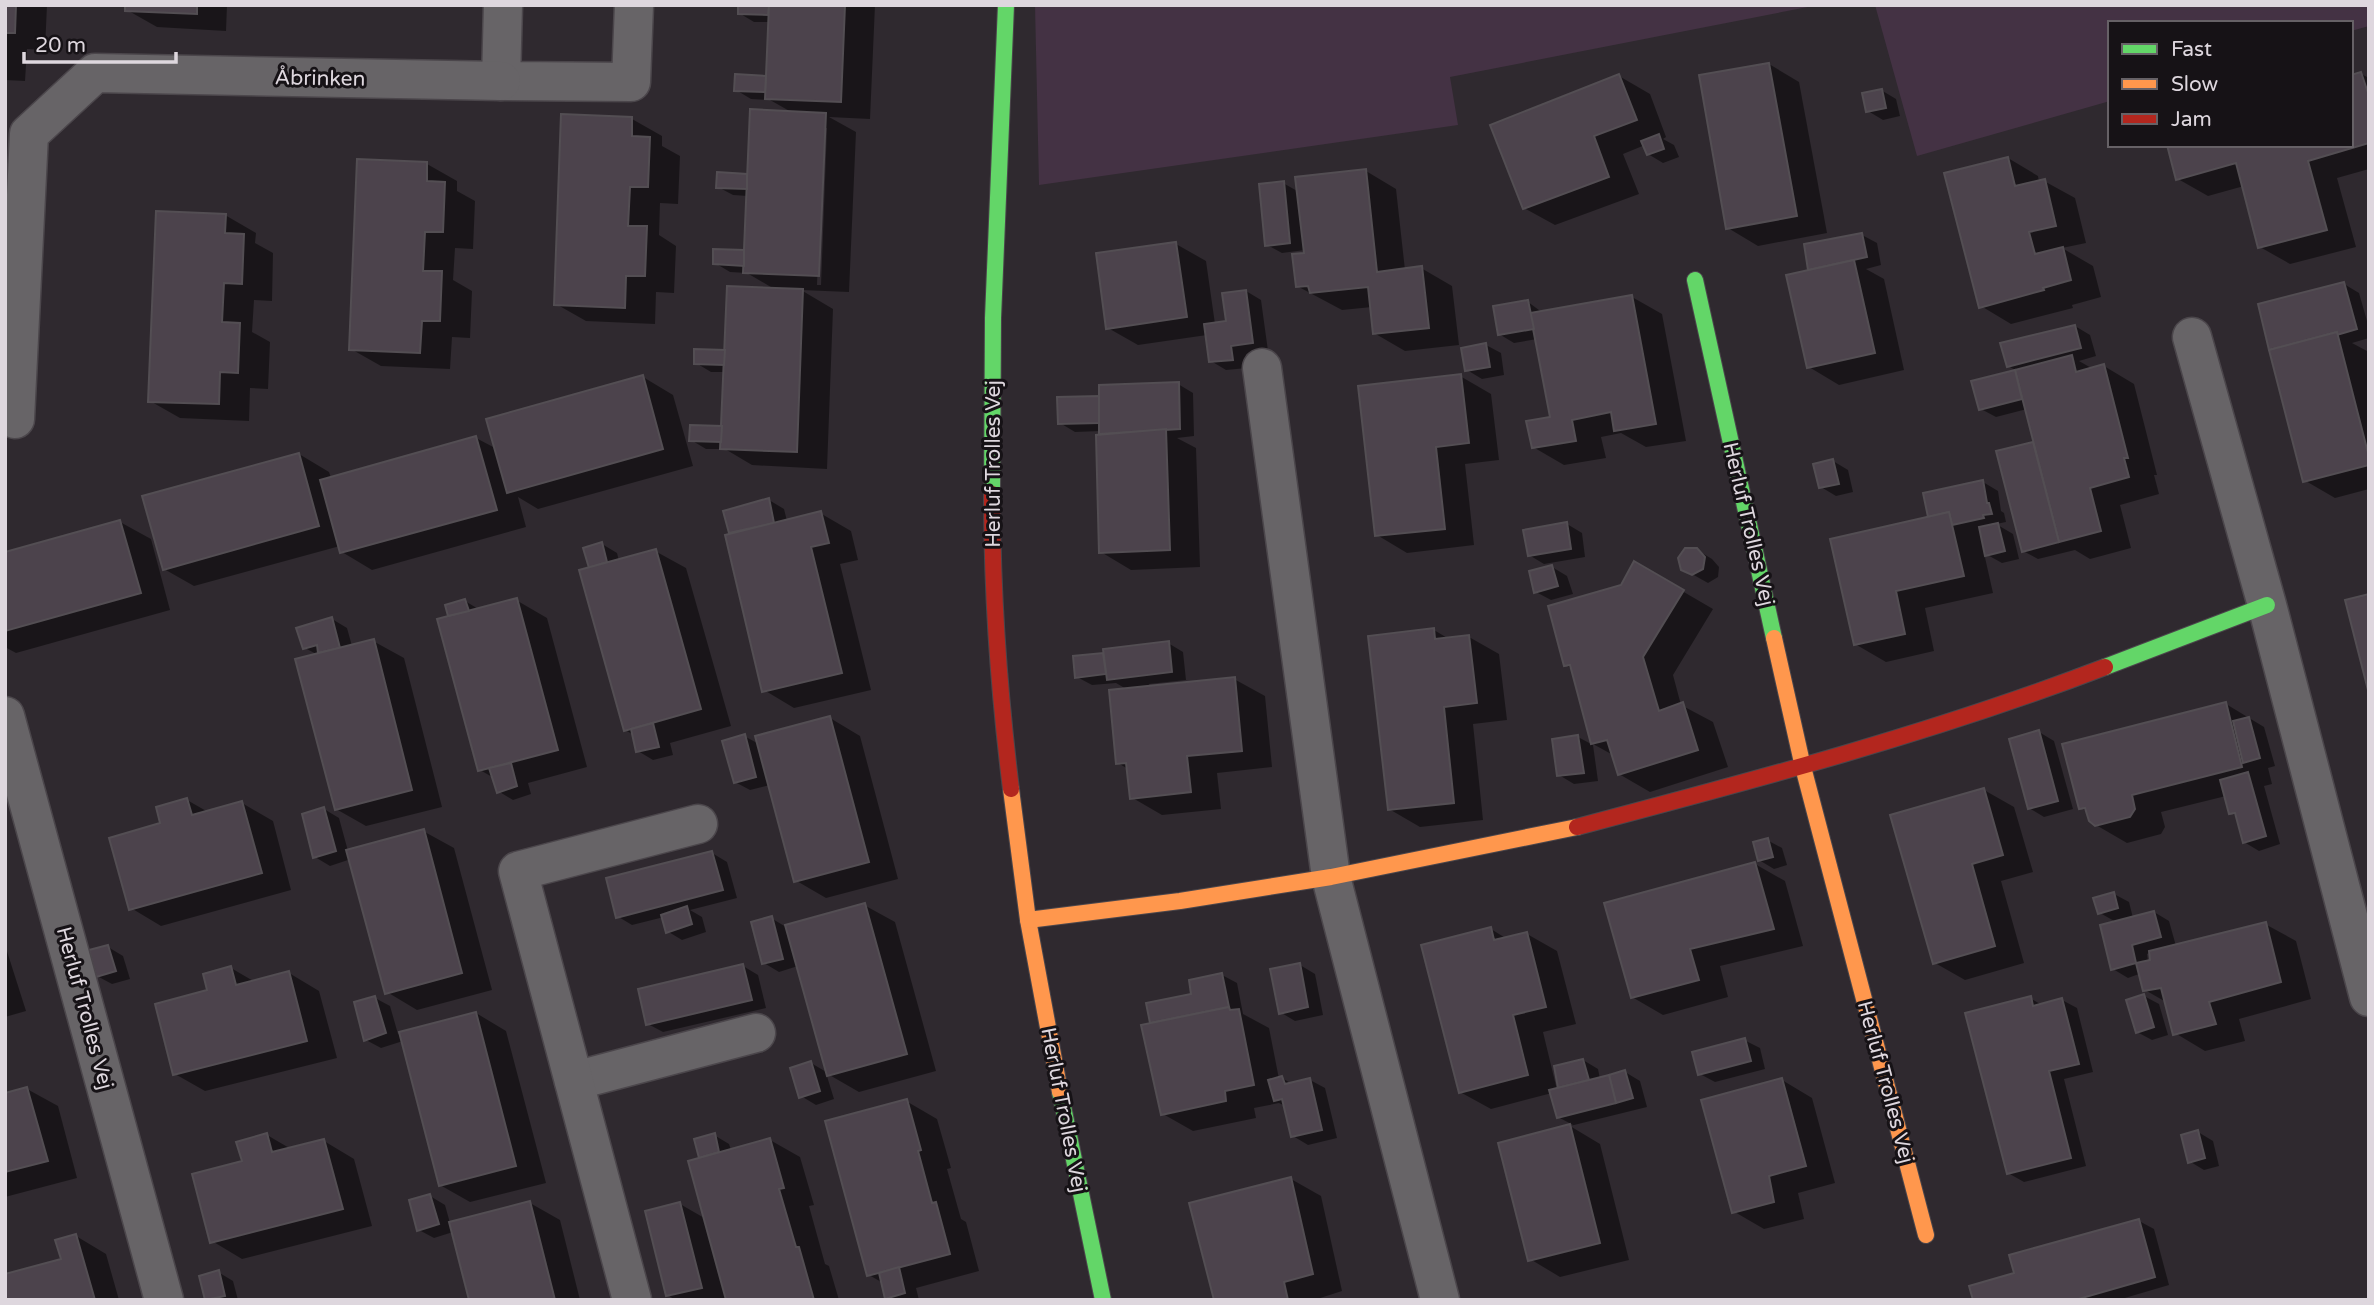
<svg xmlns="http://www.w3.org/2000/svg" width="2374" height="1305" font-family="'Varela Round',sans-serif">
<style>
.green{fill:#443244}
.shadow{fill:#0007;fill-rule:evenodd}
.building{fill:#4c434c;stroke:#534e53;stroke-width:2}
.lines{fill:none;stroke-linecap:round;stroke-linejoin:round}
.street-casing{stroke:#4b464b;stroke-width:41}
.fast-casing{stroke:#4b464b;stroke-width:18}
.slow-casing{stroke:#4b464b;stroke-width:18}
.jam-casing{stroke:#4b464b;stroke-width:18}
.street{stroke:#676467;stroke-width:38}
.fast{stroke:#63d668;stroke-width:16}
.slow{stroke:#ff974d;stroke-width:16}
.jam{stroke:#b3261e;stroke-width:16}
.labels{text-anchor:middle;stroke-width:6;stroke-linejoin:round;paint-order:stroke}
.street-label{font-size:21px;fill:#ded7de;stroke:#161216}
</style>
<rect width="100%" height="100%" fill="#2f292f"/>
<!-- green -->
<g class="green">
<path d="M1035 5H1818L1450 77 1458 125 1039 185Z"/>
<path d="M1875 5H2369V26L2351 31V23H2110V101L1917 156Z"/>
</g>
<!-- shadow -->
<g class="shadow">
<path d="M5 5H47L45 50 27 49 25 81 5 80Z"/>
<path d="M127 5H227L226 31 157 27 127 10Z"/>
<path d="M740 5H875L870 119 829 117 856 132 849 292 801 290 833 309 827 469 752 465 725 449H706L691 440 723 428 725 372H711L696 363 726 352 776 290 747 273 730 272 715 263 746 251 748 196 733 195 718 187 719 174 749 175 793 113 770 100 751 99 736 90 765 78 767 79 770 22H754L739 13ZM823 128H827L821 285H817Z"/>
<path d="M1769 64 1799 82 1827 233 1758 246 1728 228Z"/>
<path d="M2361 74 2369 78V169L2337 178 2356 247 2290 264 2260 247 2244 186 2208 196 2178 179 2169 145H2351Z"/>
<path d="M1619 76 1650 94 1666 137 1663 139 1674 145 1679 157 1663 163 1648 154 1645 145 1623 154 1639 194 1555 225 1524 208Z"/>
<path d="M1881 90 1896 99 1900 116 1883 120 1868 111Z"/>
<path d="M632 119 662 136V146L680 156 678 204 660 203 659 235 676 246 674 293 656 292 655 324 586 321 556 304Z"/>
<path d="M2008 158 2038 176 2039 182 2044 181 2075 198 2086 243 2062 248 2093 266 2101 297 2072 305 2073 308 2011 324 1981 306Z"/>
<path d="M427 164 457 181V191L475 201 473 249 455 248 453 280 472 291 470 338 452 337 450 369 381 366 351 349Z"/>
<path d="M1366 171 1396 189 1405 270 1421 268 1452 286 1459 345 1405 351 1374 333 1372 307 1342 310 1297 286 1305 250 1282 253 1267 245 1283 183 1299 192Z"/>
<path d="M225 215 256 233 255 243 273 253 272 301 254 300 252 332 270 342 268 389 250 388 249 421 180 418 150 401Z"/>
<path d="M1862 235 1877 243 1881 265 1866 269 1884 279 1904 370 1839 385 1809 367 1810 272 1806 246Z"/>
<path d="M1176 244 1206 261 1215 324 1228 323 1246 291 1261 300 1268 351 1246 354 1247 368 1226 370 1211 361 1207 335 1138 345 1108 328Z"/>
<path d="M2344 284 2359 293 2369 328V338L2352 343 2367 351 2369 359V489L2335 498 2304 480Z"/>
<path d="M1632 297 1662 314 1686 441 1646 447 1621 433 1601 437 1606 458 1564 465 1533 447 1552 418 1537 339 1514 343 1499 334 1528 302 1543 313Z"/>
<path d="M2075 326 2090 335 2096 356 2079 361 2093 369 2104 366 2134 384 2157 475H2154L2159 494 2120 505 2131 548 2090 559 2075 550 2038 559 2023 551 1999 453 2035 443 2027 409 1996 417 1981 409 1974 383 2017 371 2008 366Z"/>
<path d="M1486 345 1501 353 1504 375 1482 379 1467 370Z"/>
<path d="M1460 376 1491 394 1499 460 1465 464 1474 545 1407 553 1377 535Z"/>
<path d="M643 377 673 395 693 466 538 509 518 497 526 527 372 570 342 552 340 546 194 586 164 569 299 454 329 472 331 478 476 438 497 449Z"/>
<path d="M1178 384 1193 393 1194 436 1177 438 1196 448 1200 567 1131 570 1101 552 1105 436 1101 431 1075 432 1060 423 1101 397Z"/>
<path d="M1833 461 1848 470 1853 492 1836 496 1821 487Z"/>
<path d="M1983 482 1998 491 2001 511 2004 513 2006 522 1996 524 2013 534 2019 559 2002 563 1984 553 1993 593 1925 608 1934 651 1886 662 1855 644 1933 518Z"/>
<path d="M769 500 784 509 787 521 820 513 851 531 858 560 840 564 871 690 794 708 764 690 734 534 730 532Z"/>
<path d="M120 522 151 539 170 610 16 653 5 647V553Z"/>
<path d="M1567 524 1582 533 1585 557 1544 564 1529 555Z"/>
<path d="M602 544 617 553 619 561 655 551 686 568 731 726 670 743 673 755 653 760 638 751 634 735 625 730 591 569Z"/>
<path d="M1697 550 1712 559 1719 567 1718 577 1708 583 1683 569Z"/>
<path d="M1634 563 1713 609 1673 675 1681 705 1713 722 1728 767 1650 792 1619 774 1613 755 1593 744 1573 669 1565 665 1622 587Z"/>
<path d="M1552 567 1567 576 1573 594 1551 600 1536 592Z"/>
<path d="M516 600 547 618 587 767 528 783 531 794 513 800 498 791 494 778 480 770 453 617 450 615 465 601 480 610Z"/>
<path d="M332 619 347 628 352 646 373 641 404 658 442 807 366 826 336 809 318 655 305 648Z"/>
<path d="M1434 630 1449 639 1469 637 1499 654 1507 720 1473 724 1483 820 1420 827 1389 809Z"/>
<path d="M1168 643 1183 652 1186 680 1149 684 1150 687 1234 679 1265 696 1272 767 1217 773 1221 809 1162 815 1131 797 1128 769 1118 763 1128 690 1116 683 1092 685 1077 677 1075 657Z"/>
<path d="M2226 704 2264 727 2275 766 2268 768 2272 784 2264 786 2280 844 2259 851 2244 842 2238 817 2231 813 2226 796 2161 812 2165 827 2161 834 2127 843 2096 825 2088 812 2081 808Z"/>
<path d="M830 718 860 736 898 879 826 898 795 880 770 785 750 790 735 782 744 736 759 744Z"/>
<path d="M2039 732 2054 741 2073 809 2044 817 2029 808Z"/>
<path d="M1578 737 1593 745 1598 781 1574 784 1559 775Z"/>
<path d="M1984 790 2014 807 2033 872 2001 881 2024 963 1965 980 1935 963Z"/>
<path d="M187 800 208 812 242 803 273 821 291 890 161 926 131 908 162 824Z"/>
<path d="M324 809 339 818 348 851 423 831 454 848 492 990 417 1010 387 992 351 859 330 866 315 857Z"/>
<path d="M1767 840 1782 848 1787 865 1774 869 1759 860Z"/>
<path d="M712 853 727 862 737 898 690 910 702 917 706 932 682 940 667 931 664 917 632 925 617 916Z"/>
<path d="M1755 864 1785 881 1803 946 1720 966 1728 997 1663 1015 1632 997Z"/>
<path d="M2114 894 2129 902 2133 918 2154 912 2169 921 2176 946 2265 924 2296 941 2311 999 2239 1019 2245 1041 2205 1051 2175 1033 2166 1002 2145 990 2139 974 2128 978 2113 969 2116 922 2100 913ZM2151 952 2152 961 2148 962 2147 954Z"/>
<path d="M864 905 895 922 936 1071 859 1092 826 1073 834 1099 816 1105 801 1096 811 1063 828 1073 798 966 779 972 764 963 771 918 786 927Z"/>
<path d="M1491 929 1507 939 1527 934 1557 951 1576 1024 1543 1032 1557 1090 1583 1060 1598 1069 1600 1079 1625 1072 1640 1081 1647 1107 1570 1126 1600 1144 1629 1260 1560 1277 1530 1259 1500 1144 1573 1125 1558 1117 1552 1093 1491 1109 1460 1092Z"/>
<path d="M5 945 26 1011 5 1017Z"/>
<path d="M108 947 123 956 130 979 112 984 97 976Z"/>
<path d="M1300 965 1315 974 1323 1015 1295 1021 1280 1012Z"/>
<path d="M743 966 758 975 766 1008 663 1032 648 1024Z"/>
<path d="M231 968 255 982 289 973 319 991 337 1058 205 1091 175 1074 209 992Z"/>
<path d="M1222 975 1237 983 1243 1014 1269 1028 1279 1079 1282 1078 1292 1084 1310 1080 1325 1088 1337 1138 1308 1145 1293 1136 1285 1106 1279 1103 1254 1108 1256 1118 1193 1131 1163 1114 1155 1024 1152 1022Z"/>
<path d="M2144 996 2159 1004 2168 1035 2152 1040 2137 1032Z"/>
<path d="M375 998 390 1006 398 1034 476 1013 506 1031 546 1183 470 1202 440 1185 403 1041 381 1048 366 1040Z"/>
<path d="M2030 998 2042 1005 2062 1000 2077 1008 2093 1072 2064 1079 2086 1166 2024 1182 2008 1173Z"/>
<path d="M1744 1040 1760 1048 1765 1069 1715 1082 1700 1074Z"/>
<path d="M1782 1080 1812 1098 1835 1183 1798 1193 1804 1219 1764 1229 1733 1211Z"/>
<path d="M27 1089 58 1106 77 1178 5 1197V1095Z"/>
<path d="M906 1101 937 1119 951 1168 947 1169 961 1219 966 1222 979 1271 916 1288 919 1300H891L887 1298 883 1283 869 1275Z"/>
<path d="M2198 1132 2213 1141 2219 1166 2204 1170 2189 1161Z"/>
<path d="M267 1135 291 1149 324 1141 354 1159 372 1226 242 1259 212 1241 244 1163Z"/>
<path d="M714 1135 729 1144 731 1150 770 1140 800 1157 814 1205 809 1206 825 1264 829 1266 839 1300H675L668 1295 680 1204 706 1219 701 1159Z"/>
<path d="M1291 1179 1321 1196 1342 1291 1314 1300H1216Z"/>
<path d="M430 1196 445 1205 450 1223 530 1203 560 1220 580 1300H471L453 1232 434 1238 419 1230Z"/>
<path d="M2139 1221 2154 1229 2169 1285 2118 1300H1975L2016 1274Z"/>
<path d="M76 1236 106 1254 119 1300H5L63 1260Z"/>
<path d="M218 1272 233 1281 238 1300H207L201 1277Z"/>
</g>
<!-- building -->
<g class="building">
<path d="M5 5H16L15 33H5Z"/>
<path d="M125 5H197V14L125 11Z"/>
<path d="M738 5H769L768 15 738 14Z"/>
<path d="M769 5H845L841 102 765 99Z"/>
<path d="M1769 63 1797 216 1726 229 1699 75Z"/>
<path d="M2361 72 2369 96V143L2308 161 2327 230 2258 248 2236 163 2176 180 2167 145H2351V75Z"/>
<path d="M735 74 766 76 765 92 734 91Z"/>
<path d="M1619 74 1637 120 1594 136 1609 177 1523 209 1490 125Z"/>
<path d="M1882 89 1886 108 1866 112 1862 93Z"/>
<path d="M750 109 826 113 819 276 743 273Z"/>
<path d="M561 114 632 117V136L650 137 648 187H630L628 226H647L645 276H626L625 308 554 305Z"/>
<path d="M1659 134 1664 149 1647 155 1641 141Z"/>
<path d="M2008 157 2015 186 2045 179 2056 226 2029 232 2035 254 2063 247 2071 280 2043 288 2044 290 1979 308 1944 173Z"/>
<path d="M357 159 427 162V181L445 182 443 232H425L423 271H442L440 321H422L420 353 349 350Z"/>
<path d="M1366 169 1377 272 1422 266 1429 328 1373 334 1368 287 1310 293 1308 286 1296 287 1292 254 1304 253 1295 177Z"/>
<path d="M717 172 747 174V189L716 188Z"/>
<path d="M1284 181 1290 243 1265 246 1259 184Z"/>
<path d="M156 211 226 214 225 233 244 234 242 284 224 283 222 322 240 323 238 373 220 372 219 404 148 402Z"/>
<path d="M1862 233 1867 257 1808 270 1804 244Z"/>
<path d="M1176 242 1187 317 1106 329 1096 253Z"/>
<path d="M713 249 744 250V266L713 264Z"/>
<path d="M1854 260 1875 353 1807 368 1786 275Z"/>
<path d="M2344 282 2357 329 2337 335V332L2269 350 2258 304Z"/>
<path d="M727 286 803 289 797 452 720 449Z"/>
<path d="M1246 290 1253 343 1231 346 1233 360 1209 362 1204 324 1226 321 1222 293Z"/>
<path d="M1632 295 1656 424 1614 431 1611 412 1572 420 1576 441 1532 448 1526 421 1550 417 1530 313Z"/>
<path d="M1528 300 1534 329 1498 335 1493 306Z"/>
<path d="M2075 325 2081 348 2007 367 2000 343Z"/>
<path d="M2337 332 2369 457V465L2303 482 2269 350Z"/>
<path d="M1486 343 1490 367 1465 371 1461 348Z"/>
<path d="M694 349 725 350 724 365 694 364Z"/>
<path d="M2072 355 2076 372 2104 364 2128 458H2124L2129 477 2090 488 2101 531 2059 542 2015 370Z"/>
<path d="M2015 370 2022 399 1979 410 1971 381Z"/>
<path d="M1461 374 1469 443 1436 447 1445 529 1375 536 1358 386Z"/>
<path d="M643 375 663 449 507 493 486 419Z"/>
<path d="M1179 382 1180 429 1099 434V385Z"/>
<path d="M1099 396V423L1058 424 1057 397Z"/>
<path d="M690 425 722 426 721 442 689 441Z"/>
<path d="M1166 429 1170 550 1099 553 1096 435Z"/>
<path d="M476 436 497 510 340 553 320 480Z"/>
<path d="M2033 442 2059 542 2022 552 1996 451Z"/>
<path d="M299 453 319 526 163 570 142 496Z"/>
<path d="M1833 459 1839 484 1819 488 1813 464Z"/>
<path d="M1983 480 1987 503H1989L1992 514 1983 515 1984 518 1952 525 1949 512 1928 517 1923 493Z"/>
<path d="M769 498 774 523 729 533 723 511Z"/>
<path d="M821 511 829 543 811 547 842 673 762 692 725 535Z"/>
<path d="M1949 512 1964 576 1896 591 1905 634 1854 645 1830 539Z"/>
<path d="M120 520 141 593 5 631V552Z"/>
<path d="M1567 522 1571 549 1528 556 1523 530Z"/>
<path d="M1998 523 2005 551 1985 556 1979 527Z"/>
<path d="M602 542 607 562 589 568 583 548Z"/>
<path d="M1685 548H1697L1705 557 1703 569 1692 575 1681 570 1678 558Z"/>
<path d="M656 549 701 709 624 731 579 570Z"/>
<path d="M1634 561 1684 590 1643 657 1659 711 1683 702 1698 750 1618 775 1607 740 1591 744 1570 665 1564 666 1548 606 1621 585Z"/>
<path d="M1552 565 1558 586 1534 593 1529 571Z"/>
<path d="M2369 594V694L2345 600Z"/>
<path d="M517 598 558 750 478 771 437 619Z"/>
<path d="M465 599 469 611 448 616 445 605Z"/>
<path d="M332 617 340 648 318 653 317 645 303 649 296 628Z"/>
<path d="M1434 628 1435 639 1469 635 1477 703 1444 707 1454 803 1388 810 1368 636Z"/>
<path d="M374 639 412 790 335 810 295 659Z"/>
<path d="M1169 641 1172 672 1107 680 1103 649Z"/>
<path d="M1103 653 1106 674 1075 678 1073 656Z"/>
<path d="M1235 677 1242 751 1187 756 1191 792 1130 799 1126 763 1116 764 1109 690Z"/>
<path d="M2226 702 2242 767 2132 795 2135 809 2130 817 2095 826 2089 821 2085 808 2079 809 2062 744Z"/>
<path d="M830 716 869 862 794 882 755 736Z"/>
<path d="M2249 717 2260 758 2243 763 2233 721Z"/>
<path d="M653 723 659 747 636 752 631 729Z"/>
<path d="M2039 730 2058 801 2028 809 2009 739Z"/>
<path d="M745 734 756 777 734 783 722 741Z"/>
<path d="M1578 735 1584 773 1557 776 1552 739Z"/>
<path d="M511 763 517 786 497 793 489 768Z"/>
<path d="M2248 772 2266 836 2243 843 2235 813 2229 814 2220 780Z"/>
<path d="M1984 788 2003 855 1972 864 1995 946 1933 964 1890 815Z"/>
<path d="M187 798 192 815 242 801 262 873 129 910 109 838 160 823 156 807Z"/>
<path d="M324 807 336 851 313 858 302 814Z"/>
<path d="M424 829 462 973 385 994 346 850Z"/>
<path d="M1768 838 1773 857 1758 861 1753 842Z"/>
<path d="M712 851 723 890 616 918 606 878Z"/>
<path d="M1755 862 1774 929 1690 949 1699 980 1631 998 1604 903Z"/>
<path d="M2114 892 2118 908 2098 914 2093 898Z"/>
<path d="M865 903 907 1054 827 1076 785 925Z"/>
<path d="M687 906 692 924 666 933 661 915Z"/>
<path d="M2154 911 2161 937 2132 945 2136 963 2111 970 2100 925Z"/>
<path d="M772 916 783 959 762 964 751 922Z"/>
<path d="M2266 922 2281 982 2209 1002 2216 1024 2173 1035 2161 988 2143 991 2136 963 2150 960 2149 951Z"/>
<path d="M1491 927 1494 940 1527 932 1546 1007 1513 1015 1528 1075 1459 1093 1421 945Z"/>
<path d="M108 945 116 971 96 977 89 950Z"/>
<path d="M1300 963 1308 1007 1279 1014 1270 969Z"/>
<path d="M743 964 752 1000 646 1025 638 989Z"/>
<path d="M231 966 236 985 289 971 307 1041 173 1075 155 1004 207 990 203 974Z"/>
<path d="M1222 973 1229 1007 1150 1023 1146 1003 1191 994 1189 980Z"/>
<path d="M2144 994 2154 1027 2136 1033 2126 1000Z"/>
<path d="M375 996 386 1033 364 1041 354 1002Z"/>
<path d="M2031 996 2033 1006 2062 998 2079 1064 2049 1071 2071 1158 2007 1174 1965 1013Z"/>
<path d="M1229 1007 1230 1010 1239 1009 1254 1085 1225 1091 1226 1101 1161 1115 1141 1025Z"/>
<path d="M476 1012 516 1166 439 1186 399 1032Z"/>
<path d="M1745 1038 1751 1061 1698 1075 1692 1052Z"/>
<path d="M1583 1059 1589 1080 1558 1088 1554 1066Z"/>
<path d="M811 1061 820 1091 799 1098 790 1068Z"/>
<path d="M1625 1070 1633 1098 1616 1103 1609 1075Z"/>
<path d="M1609 1075 1616 1103 1557 1118 1549 1090Z"/>
<path d="M1282 1076 1285 1084 1310 1078 1322 1130 1291 1137 1282 1099 1274 1101 1268 1080Z"/>
<path d="M1782 1078 1806 1166 1769 1176 1774 1202 1732 1213 1701 1100Z"/>
<path d="M27 1087 48 1161 5 1172V1093Z"/>
<path d="M907 1099 921 1150 918 1151 932 1203 936 1202 950 1254 867 1276 825 1121Z"/>
<path d="M1570 1124 1600 1243 1528 1261 1498 1143Z"/>
<path d="M2198 1130 2205 1158 2188 1163 2181 1135Z"/>
<path d="M267 1133 272 1152 324 1139 343 1209 210 1243 192 1174 242 1161 236 1142Z"/>
<path d="M715 1133 719 1152 699 1158 694 1139Z"/>
<path d="M770 1138 784 1188 779 1189 796 1247H799L814 1300H726L688 1161Z"/>
<path d="M1291 1177 1313 1274 1284 1282 1288 1300H1214L1189 1203Z"/>
<path d="M430 1194 439 1224 417 1231 409 1200Z"/>
<path d="M530 1201 555 1300H469L449 1222Z"/>
<path d="M680 1202 702 1288 666 1296 645 1211Z"/>
<path d="M2139 1219 2155 1277 2075 1300H1973L1969 1286 2014 1273 2009 1255Z"/>
<path d="M76 1234 95 1300H5V1274L61 1259 55 1240Z"/>
<path d="M899 1267 905 1293 885 1299 879 1273Z"/>
<path d="M219 1270 225 1296 205 1300 199 1276Z"/>
</g>
<g class="lines">
<!-- street casing -->
<g class="street-casing">
<g id="street">
<path d="M503 5 501 81 631 82 634 5"/>
<path d="M2192 337 2267 605 2369 997"/>
<path d="M1262 368 1331 877 1440 1300"/>
<path d="M15 419 29 134 95 73 501 81"/>
<path d="M5 716 164 1300"/>
<path d="M574 1081 756 1033"/>
<path d="M632 1300 518 871 698 824"/>
</g>
</g>
<!-- fast casing -->
<g class="fast-casing">
<g id="fast">
<path d="M1695 280 1774 638"/>
<path d="M992 494 993 318 1006 5"/>
<path d="M2105 667 2267 605"/>
<path d="M1060 1092 1103 1300"/>
</g>
</g>
<!-- slow casing -->
<g class="slow-casing">
<g id="slow">
<path d="M1774 638 1803 767 1926 1235"/>
<path d="M1011 789 1028 920 1060 1092"/>
<path d="M1028 920 1180 901 1331 877 1577 827"/>
</g>
</g>
<!-- jam casing -->
<g class="jam-casing">
<g id="jam">
<path d="M992 494C992 592 999 692 1011 789"/>
<path d="M1577 827C1755 780 1933 733 2105 667"/>
</g>
</g>
<!-- street -->
<use href="#street" class="street"/>
<!-- fast -->
<use href="#fast" class="fast"/>
<!-- slow -->
<use href="#slow" class="slow"/>
<!-- jam -->
<use href="#jam" class="jam"/>
</g>
<g class="labels">
<!-- street labels -->
<g class="street-label">
<text transform="translate(320 78) rotate(1)" y="7">Åbrinken</text>
<text transform="translate(993 464) rotate(-90)" y="7">Herluf Trolles Vej</text>
<text transform="translate(1749 524) rotate(77)" y="7">Herluf Trolles Vej</text>
<text transform="translate(85 1008) rotate(75)" y="7">Herluf Trolles Vej</text>
<text transform="translate(1886 1082) rotate(75)" y="7">Herluf Trolles Vej</text>
<text transform="translate(1064 1110) rotate(79)" y="7">Herluf Trolles Vej</text>
</g>
</g>
<!-- border -->
<rect width="2374" height="1305" fill="none" stroke="#ded7de" stroke-width="14"/>
<!-- legend -->
<rect x="2108" y="21" width="245" height="126" fill="#161216" stroke="#666166" stroke-width="2"/>
<rect x="2122" y="44" width="35" height="10" fill="#63d668" stroke="#666166" stroke-width="2"/>
<text x="2171" y="56" font-size="21" fill="#ded7de">Fast</text>
<rect x="2122" y="79" width="35" height="10" fill="#ff974d" stroke="#666166" stroke-width="2"/>
<text x="2171" y="91" font-size="21" fill="#ded7de">Slow</text>
<rect x="2122" y="114" width="35" height="10" fill="#b3261e" stroke="#666166" stroke-width="2"/>
<text x="2171" y="126" font-size="21" fill="#ded7de">Jam</text>
<!-- scale -->
<path d="M24 52v10h152v-10" fill="none" stroke="#ded7de" stroke-width="3.5"/>
<text x="35" y="52" font-size="21" fill="#ded7de" stroke="#161216" stroke-width="5" paint-order="stroke">20 m</text>
</svg>
